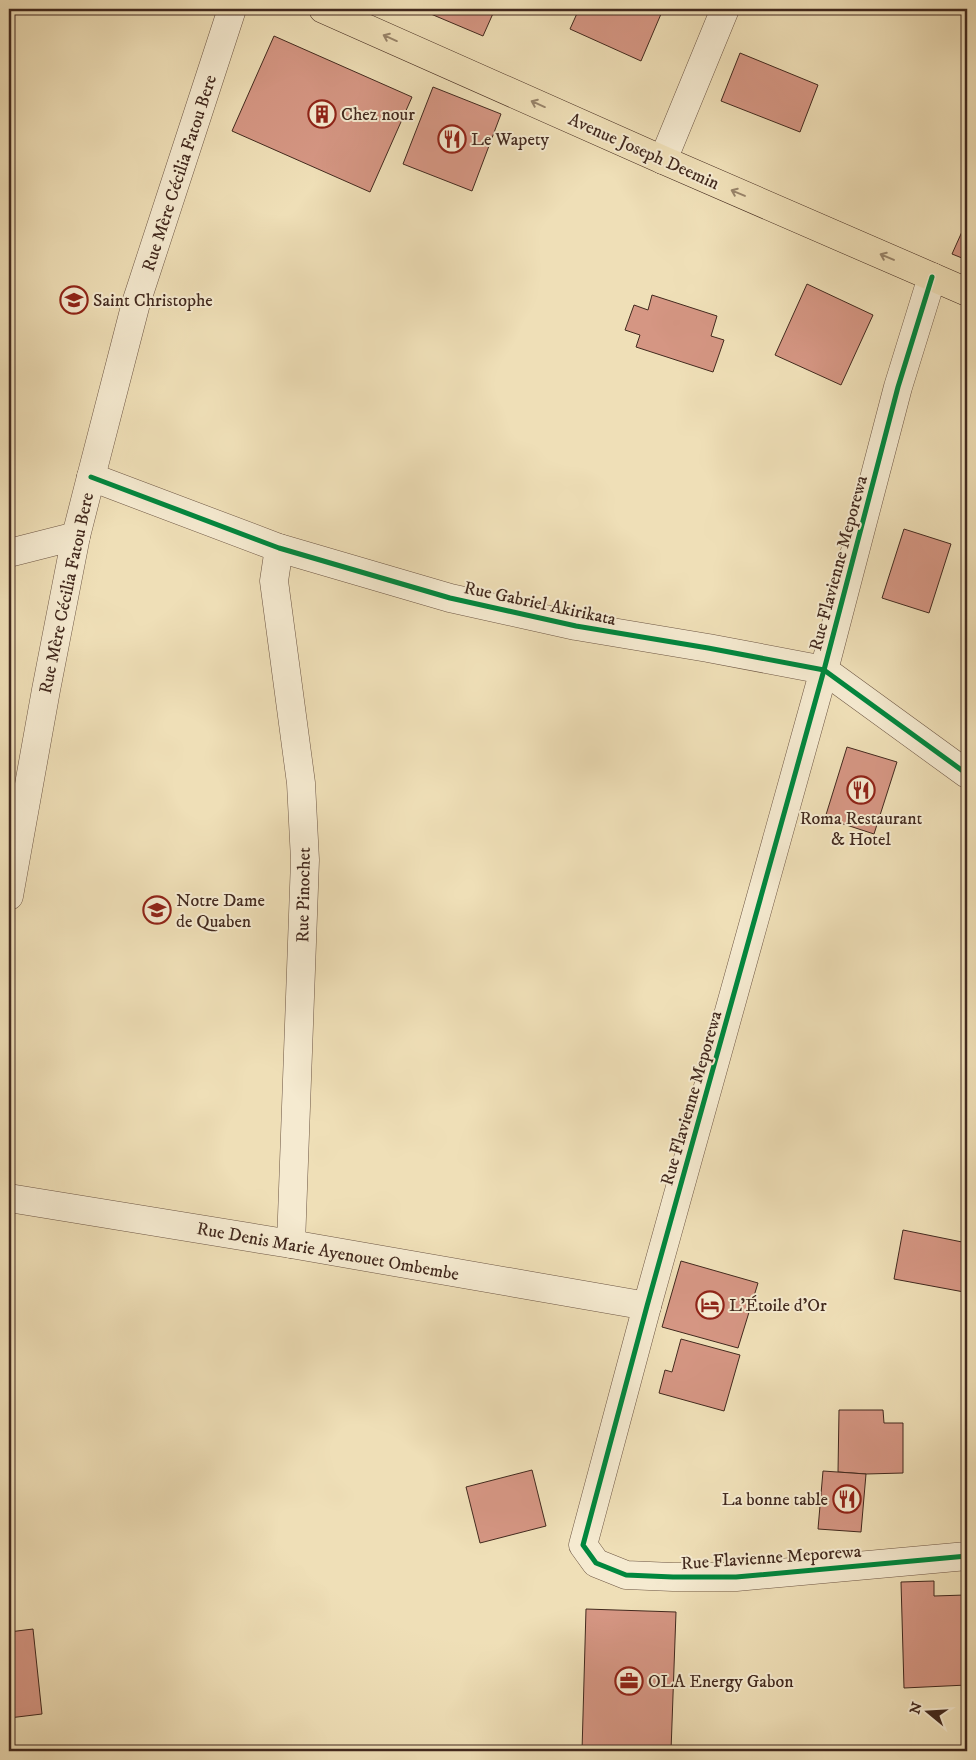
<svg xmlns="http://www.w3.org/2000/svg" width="976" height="1760" font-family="'IM FELL DW Pica',serif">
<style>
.building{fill:#d59683;stroke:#42291e}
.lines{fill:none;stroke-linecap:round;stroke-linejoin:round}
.minor-casing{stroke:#6d5644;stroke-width:29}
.major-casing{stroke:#42291e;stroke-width:29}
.minor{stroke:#f5ead0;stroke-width:28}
.major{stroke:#efdfb7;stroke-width:28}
.cycleway-casing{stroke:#f5ead0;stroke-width:8}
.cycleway{stroke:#00873e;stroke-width:5}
.oneway{stroke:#98846a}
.labels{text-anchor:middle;stroke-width:4;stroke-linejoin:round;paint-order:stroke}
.poi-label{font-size:18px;fill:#42291e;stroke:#f5ead0;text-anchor:start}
.street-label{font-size:18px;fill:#42291e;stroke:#f5ead0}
</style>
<rect width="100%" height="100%" fill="#efdfb7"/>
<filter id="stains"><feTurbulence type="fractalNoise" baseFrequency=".004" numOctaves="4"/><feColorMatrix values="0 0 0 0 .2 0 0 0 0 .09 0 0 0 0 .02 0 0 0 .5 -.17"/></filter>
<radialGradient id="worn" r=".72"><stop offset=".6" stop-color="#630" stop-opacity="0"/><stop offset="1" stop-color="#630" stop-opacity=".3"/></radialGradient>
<!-- building -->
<g class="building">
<path d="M419 9H495L483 36Z"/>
<path d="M579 9H649L661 14 641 61 570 29Z"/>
<path d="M274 36 412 97 370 192 232 131Z"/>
<path d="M740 53 818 85 800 132 721 101Z"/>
<path d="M433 87 501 114 472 191 403 164Z"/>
<path d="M965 225 967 226V260L952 254Z"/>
<path d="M807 284 873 315 841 385 775 355Z"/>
<path d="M652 295 717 316 711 336 724 340 713 372 636 347 640 335 625 330 634 305 648 310Z"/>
<path d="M904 529 951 544 929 613 882 598Z"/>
<path d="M847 747 897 762 874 834 825 818Z"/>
<path d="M903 1230 967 1243V1272L964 1292 894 1279Z"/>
<path d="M681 1261 758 1283 738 1348 662 1327Z"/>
<path d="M681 1339 740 1355 724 1411 659 1393 665 1370 672 1372Z"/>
<path d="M839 1410H883L884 1423H903V1473L866 1474 838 1472Z"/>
<path d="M532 1470 546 1526 480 1543 466 1487Z"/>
<path d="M823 1471 866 1474 861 1532 818 1529Z"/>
<path d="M934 1581V1596L965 1595 967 1685 904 1688 901 1582Z"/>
<path d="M586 1609 676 1612 671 1751H582Z"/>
<path d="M33 1629 42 1714 9 1718V1632Z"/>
</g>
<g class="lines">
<!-- minor casing -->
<g class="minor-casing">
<g id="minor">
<path d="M663 160 725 9"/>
<path d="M932 277 898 387 824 670 647 1306 583 1545 596 1563 626 1575 673 1577H736L967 1556"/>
<path d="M91 477 279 548 450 598 576 626 708 648 824 670 967 774"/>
<path d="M279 548 274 581 301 783 305 860 291 1244"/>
<path d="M9 553 76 536"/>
<path d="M9 896 46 690 76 536 91 477 136 303 232 9"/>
<path d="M9 1198 291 1244 647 1306"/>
</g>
</g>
<!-- major casing -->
<g class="major-casing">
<path id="major" d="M323 9 663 160 967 292"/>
</g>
<!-- minor -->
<use href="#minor" class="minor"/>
<!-- major -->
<use href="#major" class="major"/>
<!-- cycleway casing -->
<g class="cycleway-casing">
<g id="cycleway">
<path d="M932 277 898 387 824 670 647 1306 583 1545 596 1563 626 1575 673 1577H736L967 1556"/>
<path d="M91 477 279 548 450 598 576 626 708 648 824 670 967 774"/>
</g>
</g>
<!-- cycleway -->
<use href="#cycleway" class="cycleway"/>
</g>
<!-- one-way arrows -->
<defs><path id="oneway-shaft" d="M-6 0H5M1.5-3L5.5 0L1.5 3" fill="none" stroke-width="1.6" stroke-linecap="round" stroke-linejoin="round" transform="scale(1.25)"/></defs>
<g class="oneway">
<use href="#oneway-shaft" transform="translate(390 38) rotate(-156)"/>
<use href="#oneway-shaft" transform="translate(538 104) rotate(-156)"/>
<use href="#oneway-shaft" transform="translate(738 193) rotate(-157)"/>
<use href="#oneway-shaft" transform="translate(887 257) rotate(-157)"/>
</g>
<!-- icons -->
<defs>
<g id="building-ring" transform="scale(1.4375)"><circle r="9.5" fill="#f5ead0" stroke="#8f2418" stroke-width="1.5"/><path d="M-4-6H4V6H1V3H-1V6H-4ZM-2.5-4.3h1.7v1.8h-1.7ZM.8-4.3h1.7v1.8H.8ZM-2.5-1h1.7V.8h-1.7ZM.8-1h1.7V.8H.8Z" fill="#8f2418"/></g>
<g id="restaurant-ring" transform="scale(1.4375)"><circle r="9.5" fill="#f5ead0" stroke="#8f2418" stroke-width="1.5"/><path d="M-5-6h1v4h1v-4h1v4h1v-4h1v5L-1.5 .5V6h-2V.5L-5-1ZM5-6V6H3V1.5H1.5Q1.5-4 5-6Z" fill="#8f2418"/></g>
<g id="school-ring" transform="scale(1.4375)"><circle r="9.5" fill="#f5ead0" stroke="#8f2418" stroke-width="1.5"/><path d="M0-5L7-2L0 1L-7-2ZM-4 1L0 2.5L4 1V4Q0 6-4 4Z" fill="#8f2418"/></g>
<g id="hotel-ring" transform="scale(1.4375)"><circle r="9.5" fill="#f5ead0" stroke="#8f2418" stroke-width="1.5"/><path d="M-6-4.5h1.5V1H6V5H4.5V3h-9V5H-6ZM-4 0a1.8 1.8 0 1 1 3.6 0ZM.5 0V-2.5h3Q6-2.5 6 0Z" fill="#8f2418"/></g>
<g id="office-ring" transform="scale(1.4375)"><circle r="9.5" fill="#f5ead0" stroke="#8f2418" stroke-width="1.5"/><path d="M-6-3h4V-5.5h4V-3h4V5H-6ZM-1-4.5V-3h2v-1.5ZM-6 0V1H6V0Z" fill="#8f2418"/></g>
</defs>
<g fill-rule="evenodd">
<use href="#building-ring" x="322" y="114"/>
<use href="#restaurant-ring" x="452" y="139"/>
<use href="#school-ring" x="74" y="300"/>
<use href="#restaurant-ring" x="861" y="790"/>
<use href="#school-ring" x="157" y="910"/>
<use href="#hotel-ring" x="710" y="1305"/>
<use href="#restaurant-ring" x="847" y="1499"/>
<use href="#office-ring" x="629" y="1681"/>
</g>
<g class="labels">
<!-- poi labels -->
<g class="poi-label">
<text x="341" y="120">Chez nour</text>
<text x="471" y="145">Le Wapety</text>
<text x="93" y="306">Saint Christophe</text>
<text x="861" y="824" text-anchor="middle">Roma Restaurant<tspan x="861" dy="21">&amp; Hotel</tspan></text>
<text x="176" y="906">Notre Dame<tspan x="176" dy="21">de Quaben</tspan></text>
<text x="729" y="1311">L'Étoile d'Or</text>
<text x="828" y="1505" text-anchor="end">La bonne table</text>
<text x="648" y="1687">OLA Energy Gabon</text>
</g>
<!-- street labels -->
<g class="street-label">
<text transform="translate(644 151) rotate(24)" y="6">Avenue Joseph Deemin</text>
<text transform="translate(179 173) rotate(-72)" y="6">Rue Mère Cécilia Fatou Bere</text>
<text transform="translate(838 563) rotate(-75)" y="6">Rue Flavienne Meporewa</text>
<text transform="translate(66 593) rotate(-78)" y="6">Rue Mère Cécilia Fatou Bere</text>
<text transform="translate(540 603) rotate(12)" y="6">Rue Gabriel Akirikata</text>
<text transform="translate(303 895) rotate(-89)" y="6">Rue Pinochet</text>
<text transform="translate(691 1098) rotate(-74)" y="6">Rue Flavienne Meporewa</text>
<text transform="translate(328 1251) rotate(10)" y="6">Rue Denis Marie Ayenouet Ombembe</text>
<text transform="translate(771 1557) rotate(-4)" y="6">Rue Flavienne Meporewa</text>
</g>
</g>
<!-- margin -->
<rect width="976" height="1760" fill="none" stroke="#efdfb7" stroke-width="30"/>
<rect x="10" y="10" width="956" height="1740" fill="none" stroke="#42291e" stroke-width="2.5"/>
<rect x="15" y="15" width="946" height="1730" fill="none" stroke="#42291e"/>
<!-- north arrow -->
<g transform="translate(928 1712) rotate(288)" stroke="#f5ead0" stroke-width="4" paint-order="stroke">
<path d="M0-4L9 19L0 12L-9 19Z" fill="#42291e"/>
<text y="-8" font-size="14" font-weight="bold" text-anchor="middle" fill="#42291e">N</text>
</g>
<rect width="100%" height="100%" filter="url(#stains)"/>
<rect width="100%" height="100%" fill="url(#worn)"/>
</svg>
